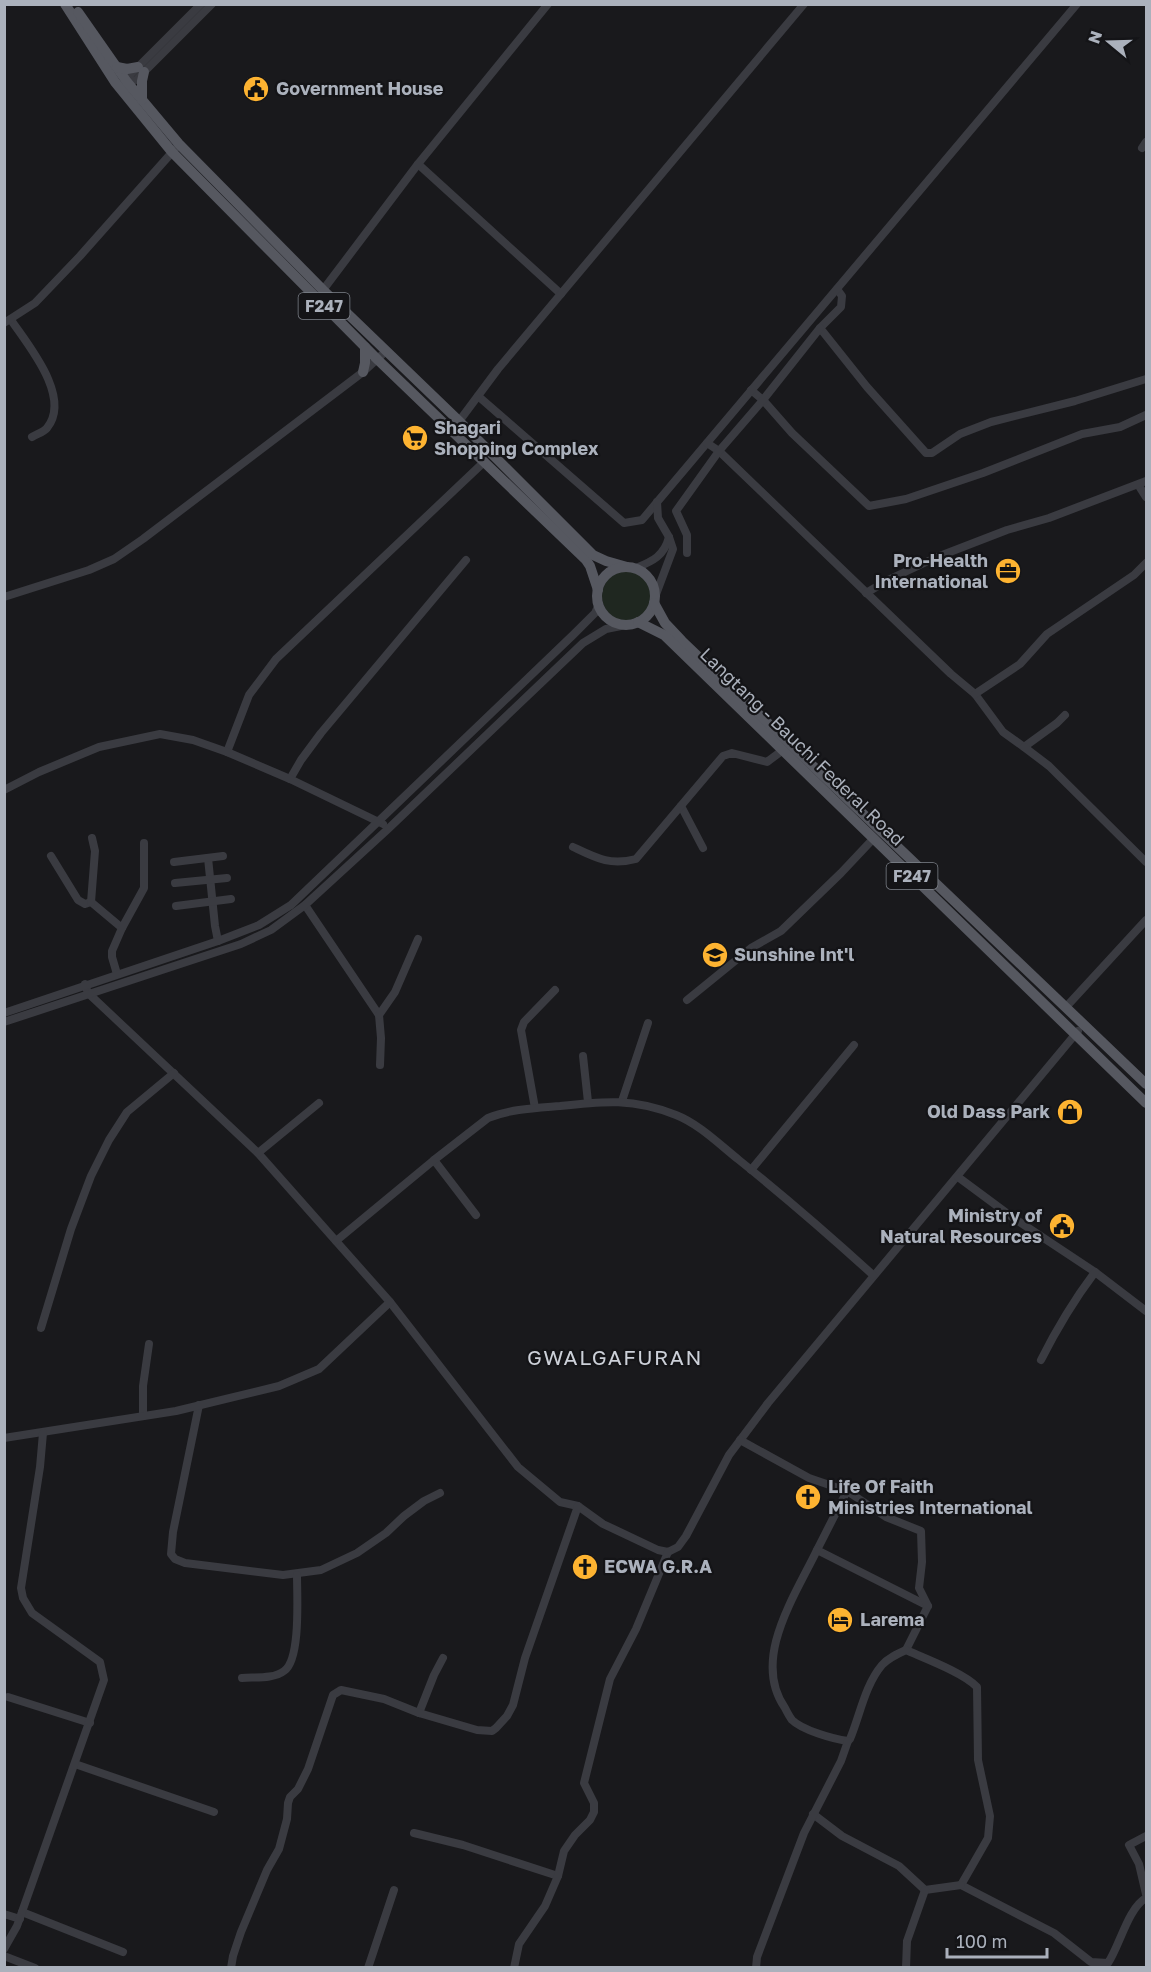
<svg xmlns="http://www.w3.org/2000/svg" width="1151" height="1972" font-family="'Golos Text',sans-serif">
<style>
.green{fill:#1f2720}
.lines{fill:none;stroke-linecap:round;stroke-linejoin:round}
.minor{stroke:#3a3b41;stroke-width:8}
.major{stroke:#565860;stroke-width:10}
.labels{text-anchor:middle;stroke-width:4.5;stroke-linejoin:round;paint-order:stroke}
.shield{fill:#141417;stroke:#7e828a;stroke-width:1.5}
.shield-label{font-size:16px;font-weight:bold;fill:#abb1bc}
.poi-label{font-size:18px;font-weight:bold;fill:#abb1bc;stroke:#141417;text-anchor:start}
.street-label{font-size:18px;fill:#abb1bc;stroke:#141417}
.quarter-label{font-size:21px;letter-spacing:1.5px;fill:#ccd0d8;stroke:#141417}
</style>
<rect width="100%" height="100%" fill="#19191c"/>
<!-- green -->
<circle class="green" cx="627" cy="596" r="25"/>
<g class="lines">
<!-- minor -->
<g class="minor">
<path d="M125 81 136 80 212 4"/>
<path d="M127 85 130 75 201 4"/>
<path d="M1142 148 1146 142"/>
<path d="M418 164 561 294"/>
<path d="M837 289 842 296 841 307 820 328 867 387 926 453H932L960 434 991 422 1075 401 1146 379"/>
<path d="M323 290 418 164 548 4"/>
<path d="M11 320C28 345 72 397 47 428 44 432 37 434 32 437"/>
<path d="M4 323 35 303 80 256 175 149"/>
<path d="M751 390 763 400 792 433 869 506 906 499 983 473 1082 434 1120 427 1146 415"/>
<path d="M478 396 624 523 642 520 1077 4"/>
<path d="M457 424 498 369 804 4"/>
<path d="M707 443 719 451 951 674 975 694 1003 732 1024 747 1057 723 1065 715"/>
<path d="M1139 486 1146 497"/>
<path d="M687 553V535L676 511 719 451 763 400 820 328"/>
<path d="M636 568C653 561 664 556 669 537"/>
<path d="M866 593 890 579 937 557 1007 530 1049 518 1146 481"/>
<path d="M4 597 89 570 114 559 143 539 363 372 385 352"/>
<path d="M655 597 673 549 669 537 658 518 657 502"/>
<path d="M975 694 1020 664 1047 634 1134 575 1146 563"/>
<path d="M1024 747 1049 766 1146 862"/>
<path d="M227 752 249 695 276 659 484 462"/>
<path d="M290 779 301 760 321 733 466 560"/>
<path d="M4 790 39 772 99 747 160 734 193 740 227 752 290 779 383 824"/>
<path d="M681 806 703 848"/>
<path d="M573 847C596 858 610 866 636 859L723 756 732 753 767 762 783 750"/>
<path d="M51 856 78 900 85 904 91 902 122 928"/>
<path d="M208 858 215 926 218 941"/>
<path d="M174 862 223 856"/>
<path d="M175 883 227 878"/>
<path d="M91 902 95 851 92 838"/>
<path d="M305 905 379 1015 381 1038 380 1065"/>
<path d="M176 906 231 899"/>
<path d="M117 974 112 957V951L122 928 144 888V843"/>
<path d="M85 984 88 993 258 1153 390 1302 518 1467 560 1502 578 1506 603 1524 658 1550 668 1552 678 1547 686 1536 729 1455 768 1403 1078 1031"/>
<path d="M687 1000 751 948 781 931 841 873 873 839"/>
<path d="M1066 1007 1146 920"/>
<path d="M4 1013 218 941 259 925 291 905 573 635 595 613 599 604"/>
<path d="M379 1015 395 992 418 939"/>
<path d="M4 1022 241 944 271 930 305 905 388 829 583 643 606 629 626 625"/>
<path d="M583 1056 588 1102"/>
<path d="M622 1101 648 1023"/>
<path d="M535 1108 521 1030 524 1022 555 990"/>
<path d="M258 1153 319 1103"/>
<path d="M434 1160 476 1215"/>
<path d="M751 1170 854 1045"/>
<path d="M958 1177 1012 1217 1095 1272 1146 1311"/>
<path d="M336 1241 434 1160 488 1118C510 1109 536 1108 560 1106 603 1101 634 1098 676 1115 699 1124 719 1144 739 1160 785 1197 829 1235 873 1275"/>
<path d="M41 1328 71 1229 91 1176 109 1140 127 1112 174 1073"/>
<path d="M1041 1360C1057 1328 1074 1300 1095 1272"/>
<path d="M199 1405 173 1532 171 1554 175 1559 185 1563 283 1575 321 1570 357 1553 386 1533 404 1516 424 1501 440 1493"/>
<path d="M143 1416V1386L149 1344"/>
<path d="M4 1438 176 1411 279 1386 319 1369 390 1302"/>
<path d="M740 1440 809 1478 847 1491 817 1550 928 1606 906 1650C924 1658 964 1673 977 1687L978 1760 990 1816 988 1838 961 1885 1054 1933 1091 1962 1108 1963C1120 1945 1128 1908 1146 1898"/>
<path d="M847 1491 886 1517 921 1531 922 1562 919 1588 928 1606"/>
<path d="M817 1550C795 1596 751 1659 785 1708 787 1712 789 1716 792 1720 802 1730 833 1739 848 1741L850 1739C860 1715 865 1685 882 1665 888 1658 897 1654 906 1650"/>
<path d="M242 1678C255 1677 274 1679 284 1671 301 1660 297 1595 297 1575"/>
<path d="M8 1697 90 1723"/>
<path d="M419 1713 434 1675 443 1658"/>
<path d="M75 1764 214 1812"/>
<path d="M813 1814 842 1836 899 1866 925 1890 961 1885"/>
<path d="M414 1833 463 1845 558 1876"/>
<path d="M1146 1836 1129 1845 1139 1864 1146 1894"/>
<path d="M22 1912 123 1952"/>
<path d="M4 1914 20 1919"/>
<path d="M4 1949 17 1926 104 1680 100 1662 32 1613 23 1598 21 1588 40 1467 43 1433"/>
<path d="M4 1956 35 1968"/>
<path d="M231 1968 233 1956 241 1932 267 1870 279 1849 287 1819 288 1803 290 1797 298 1789 308 1769 333 1695 341 1690 384 1699 419 1713 477 1730 492 1731 496 1728 507 1716 513 1705 525 1658 578 1506"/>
<path d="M368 1968 394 1890"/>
<path d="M514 1968 519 1944 545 1906 558 1876 564 1851 575 1835 590 1820 594 1812V1803L584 1783 610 1679 636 1629 668 1552"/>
<path d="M756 1968 757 1957 804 1833 841 1761 848 1741"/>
<path d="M906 1968 907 1941 925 1890"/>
</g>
<!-- major -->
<g class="major">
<path d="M65 4 115 82 172 152 378 360 586 560 590 566 598 590"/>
<path d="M78 12 127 82 179 144 323 290 459 421 593 555 606 561 627 567"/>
<path d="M117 67 127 69 138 67"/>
<path d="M142 100V81L144 72"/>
<path d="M363 372 365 363V347"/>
<circle cx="626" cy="596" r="29"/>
<path d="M654 603 665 623 682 641 1146 1084"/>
<path d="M638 622 664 635 1146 1103"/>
</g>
</g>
<!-- icons -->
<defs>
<g id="civic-disc" transform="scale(1.35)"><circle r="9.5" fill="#fdb331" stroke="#141417"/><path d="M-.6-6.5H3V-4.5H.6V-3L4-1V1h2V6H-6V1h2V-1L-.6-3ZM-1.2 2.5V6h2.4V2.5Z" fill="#111"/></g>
<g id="supermarket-disc" transform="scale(1.35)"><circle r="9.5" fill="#fdb331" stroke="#141417"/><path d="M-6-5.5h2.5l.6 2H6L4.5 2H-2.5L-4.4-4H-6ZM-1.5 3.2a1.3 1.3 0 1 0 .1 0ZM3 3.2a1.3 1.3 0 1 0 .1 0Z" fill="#111"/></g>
<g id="office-disc" transform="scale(1.35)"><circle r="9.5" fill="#fdb331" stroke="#141417"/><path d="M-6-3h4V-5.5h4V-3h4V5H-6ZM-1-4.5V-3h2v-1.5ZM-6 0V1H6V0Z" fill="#111"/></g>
<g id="school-disc" transform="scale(1.35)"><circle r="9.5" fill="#fdb331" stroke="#141417"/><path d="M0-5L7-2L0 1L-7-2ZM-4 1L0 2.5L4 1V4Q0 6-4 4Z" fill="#111"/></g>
<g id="shop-disc" transform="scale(1.35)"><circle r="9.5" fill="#fdb331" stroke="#141417"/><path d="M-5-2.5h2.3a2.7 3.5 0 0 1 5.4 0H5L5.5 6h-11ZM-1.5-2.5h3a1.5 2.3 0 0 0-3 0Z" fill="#111"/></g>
<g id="church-disc" transform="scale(1.35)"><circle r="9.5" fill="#fdb331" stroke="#141417"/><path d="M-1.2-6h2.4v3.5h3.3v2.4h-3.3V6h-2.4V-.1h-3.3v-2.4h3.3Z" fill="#111"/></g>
<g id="hotel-disc" transform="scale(1.35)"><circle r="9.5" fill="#fdb331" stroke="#141417"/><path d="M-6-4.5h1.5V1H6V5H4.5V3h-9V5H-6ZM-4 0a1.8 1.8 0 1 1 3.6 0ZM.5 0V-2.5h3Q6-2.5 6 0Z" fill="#111"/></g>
</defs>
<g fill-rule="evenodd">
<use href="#civic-disc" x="256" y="89"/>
<use href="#supermarket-disc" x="415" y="438"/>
<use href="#office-disc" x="1008" y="571"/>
<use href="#school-disc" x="715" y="955"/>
<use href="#shop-disc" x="1070" y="1112"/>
<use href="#civic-disc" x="1062" y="1226"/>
<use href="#church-disc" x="808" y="1497"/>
<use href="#church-disc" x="585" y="1567"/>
<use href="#hotel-disc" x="840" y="1620"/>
</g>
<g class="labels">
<!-- shield labels -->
<g class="shield">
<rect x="298.5" y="293" width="51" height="26" rx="4.5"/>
<rect x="886.5" y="863" width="51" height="26" rx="4.5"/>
</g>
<g class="shield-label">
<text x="324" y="312">F247</text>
<text x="912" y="882">F247</text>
</g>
<!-- poi labels -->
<g class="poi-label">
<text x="276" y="95">Government House</text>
<text x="434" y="434">Shagari<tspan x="434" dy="21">Shopping Complex</tspan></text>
<text x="988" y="567" text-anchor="end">Pro-Health<tspan x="988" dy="21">International</tspan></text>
<text x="734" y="961">Sunshine Int'l</text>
<text x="1050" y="1118" text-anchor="end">Old Dass Park</text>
<text x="1042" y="1222" text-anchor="end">Ministry of<tspan x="1042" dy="21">Natural Resources</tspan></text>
<text x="828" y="1493">Life Of Faith<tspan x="828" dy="21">Ministries International</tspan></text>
<text x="604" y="1573">ECWA G.R.A</text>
<text x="860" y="1626">Larema</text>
</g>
<!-- street labels -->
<g class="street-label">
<text transform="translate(802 747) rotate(44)" y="6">Langtang - Bauchi Federal Road</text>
</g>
<!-- quarter labels -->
<g class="quarter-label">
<text x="615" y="1365">GWALGAFURAN</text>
</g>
</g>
<!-- border -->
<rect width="1151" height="1972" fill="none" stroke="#abb1bc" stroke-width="12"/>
<!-- north arrow -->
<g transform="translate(1109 42) rotate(289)" stroke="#141417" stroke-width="4.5" paint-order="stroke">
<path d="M0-4.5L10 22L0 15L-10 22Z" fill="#abb1bc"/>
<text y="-9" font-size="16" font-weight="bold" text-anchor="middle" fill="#abb1bc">N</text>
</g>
<!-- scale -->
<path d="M947 1948v9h100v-9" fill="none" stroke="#abb1bc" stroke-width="3"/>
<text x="956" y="1948" font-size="18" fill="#abb1bc" stroke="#141417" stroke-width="4.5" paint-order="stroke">100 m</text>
</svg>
